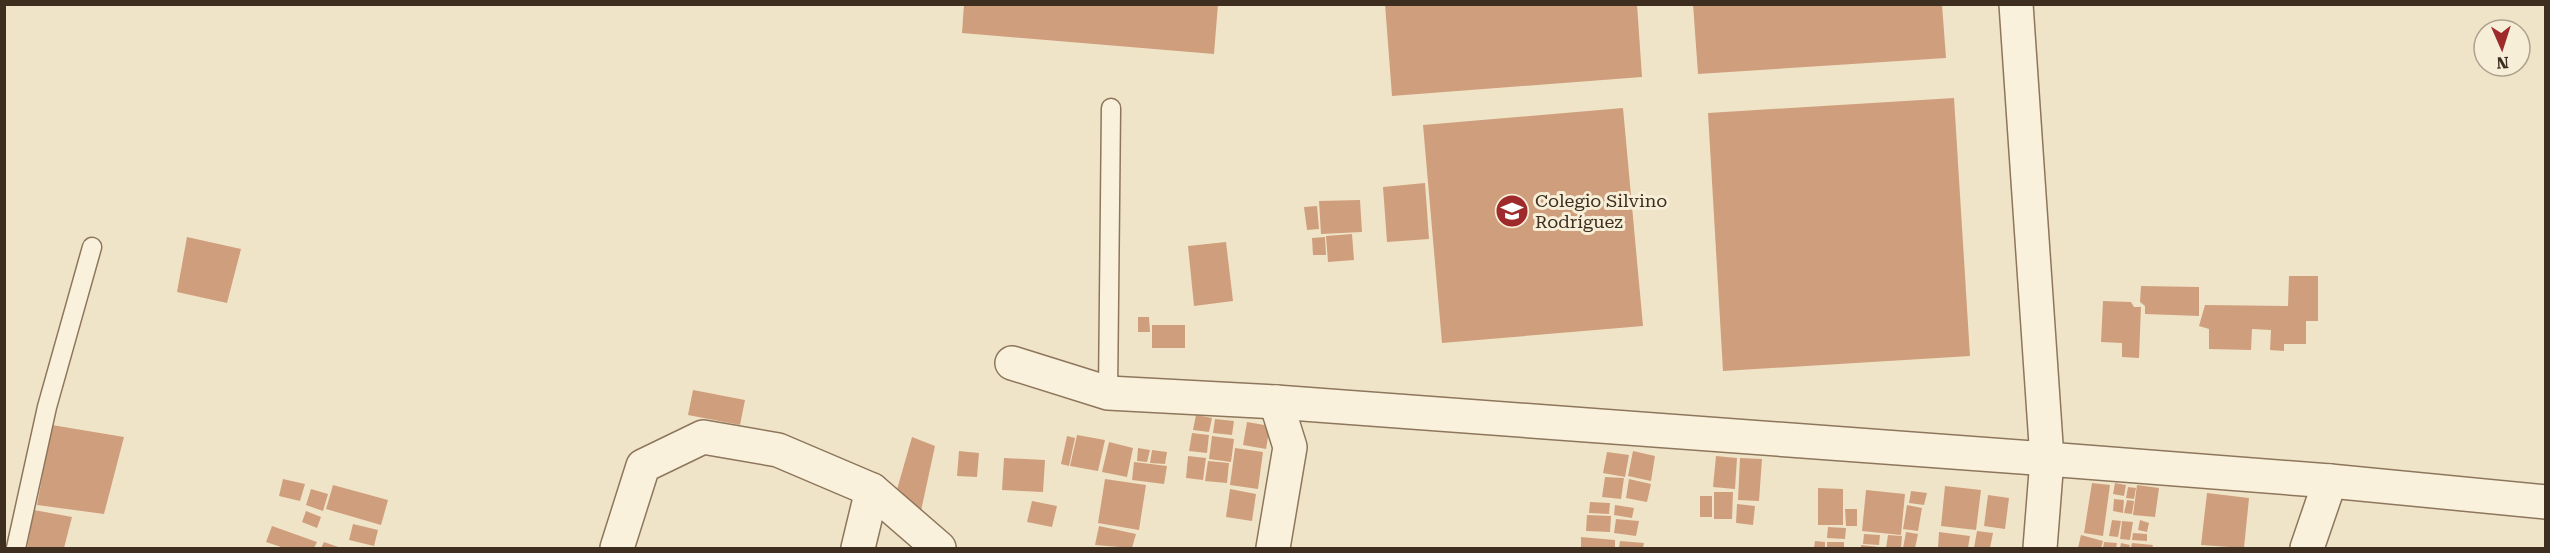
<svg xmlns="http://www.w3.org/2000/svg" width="2550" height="553" font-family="'Roboto Serif',serif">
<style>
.building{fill:#cf9f7d}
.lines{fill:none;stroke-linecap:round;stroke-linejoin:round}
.lane-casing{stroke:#8d765c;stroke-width:21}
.street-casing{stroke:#8d765c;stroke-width:36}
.lane{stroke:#faf1dc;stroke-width:18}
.street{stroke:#faf1dc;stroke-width:33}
.labels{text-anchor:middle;stroke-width:6;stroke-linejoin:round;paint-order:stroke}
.poi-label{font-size:18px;fill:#3d2e20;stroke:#f7eed8;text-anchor:start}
</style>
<rect width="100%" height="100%" fill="#f0e4c8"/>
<!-- building -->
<g class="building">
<path d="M964 4H1218L1214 54 962 33Z"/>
<path d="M1385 4H1637L1642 77 1392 96Z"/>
<path d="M1693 4H1942L1946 58 1698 74Z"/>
<path d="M1954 98 1970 356 1723 371 1708 113Z"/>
<path d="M1623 108 1643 326 1442 343 1423 125Z"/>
<path d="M1425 183 1429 239 1387 242 1383 187Z"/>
<path d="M1360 200 1362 232 1321 234 1319 201Z"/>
<path d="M1317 206 1319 229 1307 230 1304 207Z"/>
<path d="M1352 234 1354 260 1328 262 1326 236Z"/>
<path d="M187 237 241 249 227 303 177 292Z"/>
<path d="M1325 237 1326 255H1313L1312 238Z"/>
<path d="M1226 242 1233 301 1194 306 1188 246Z"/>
<path d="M2289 276H2318V321H2306V344H2284V351L2270 350 2271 330 2252 329 2251 350 2209 349V329L2199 326 2205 305 2288 306Z"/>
<path d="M2141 286 2199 287V316L2145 314V306L2140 302Z"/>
<path d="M2103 301 2131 302 2134 307H2141L2139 358 2122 357V343L2101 342Z"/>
<path d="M1138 317H1149L1150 332H1138Z"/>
<rect x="1152" y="325" width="33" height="23"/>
<path d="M693 390 745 400 740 425 688 415Z"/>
<path d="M1196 415 1212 418 1209 432 1193 430Z"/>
<path d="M1215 419 1234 421 1232 435 1213 433Z"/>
<path d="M1247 422 1270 426 1266 449 1243 445Z"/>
<path d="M52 425 124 437 104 514 37 505Z"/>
<path d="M1192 433 1209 435 1207 453 1189 451Z"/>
<path d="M1077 435 1105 440 1098 471 1070 466Z"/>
<path d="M1067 436 1075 438 1069 466 1061 464Z"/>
<path d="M1212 436 1234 439 1231 462 1209 459Z"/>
<path d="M912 437 935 446 921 511 894 500Z"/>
<path d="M1109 442 1133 448 1127 477 1102 472Z"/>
<path d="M1138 448 1150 450 1147 462 1137 461Z"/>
<path d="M1235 448 1263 452 1258 489 1230 485Z"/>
<path d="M1152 450 1167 452 1165 464 1150 463Z"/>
<path d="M959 451 979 453 977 477 957 476Z"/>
<path d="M1633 451 1655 456 1651 481 1628 476Z"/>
<path d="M1607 452 1629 455 1625 477 1603 473Z"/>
<path d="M1188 456 1206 458 1203 480 1186 478Z"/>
<path d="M1716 456 1737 458 1735 489 1713 487Z"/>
<path d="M1004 458 1045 460 1043 492 1002 490Z"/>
<path d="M1740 458 1762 459 1759 501 1738 500Z"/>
<path d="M1208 461 1229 463 1227 483 1205 481Z"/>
<path d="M1134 462 1167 466 1164 484 1132 480Z"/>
<path d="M1605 477 1624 478 1621 499 1602 497Z"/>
<path d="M283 479 305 484 300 501 279 496Z"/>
<path d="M1105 479 1146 485 1139 530 1098 523Z"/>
<path d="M1629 479 1651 484 1647 502 1626 498Z"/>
<path d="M2092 483 2110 485 2103 536 2084 533Z"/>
<path d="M2115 483 2126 485 2124 496 2113 494Z"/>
<path d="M333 485 388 500 381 525 326 509Z"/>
<path d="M2137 485 2159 488 2155 517 2133 515Z"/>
<path d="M1945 486 1981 490 1976 530 1941 526Z"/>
<path d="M2128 487 2136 488 2134 499 2126 498Z"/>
<path d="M1818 488 1843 489V525H1818Z"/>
<path d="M311 489 328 494 323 511 306 505Z"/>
<path d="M1230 489 1256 494 1252 521 1226 517Z"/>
<path d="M1866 490 1905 494 1901 535 1862 531Z"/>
<path d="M1911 491 1927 493 1924 505 1909 503Z"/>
<path d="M1714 492H1733L1732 519H1714Z"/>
<path d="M2207 493 2249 498 2244 548 2201 545Z"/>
<path d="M1988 495 2009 498 2005 529 1984 526Z"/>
<rect x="1700" y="496" width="12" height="21"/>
<path d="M2114 499 2124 500 2123 513 2113 511Z"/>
<path d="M2127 500 2134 501 2132 514 2124 513Z"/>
<path d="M1032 501 1057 506 1052 527 1027 522Z"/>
<path d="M1590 502 1610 503 1609 514 1589 513Z"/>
<path d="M1737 504 1755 506 1753 525 1736 523Z"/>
<path d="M1615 505 1634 508 1632 518 1614 515Z"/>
<path d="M1907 505 1922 508 1918 531 1903 529Z"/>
<path d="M1845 509H1857V526H1846Z"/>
<path d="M34 510 72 517 64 548H27Z"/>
<path d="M306 511 321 517 317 528 302 522Z"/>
<path d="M1587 515 1611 516 1610 532 1586 531Z"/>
<path d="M1616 519 1639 521 1636 536 1614 533Z"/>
<path d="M2112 520 2121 521 2118 537 2109 536Z"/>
<path d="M2140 520 2149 523 2147 532 2138 530Z"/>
<path d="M2122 521 2133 522 2130 540 2120 539Z"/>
<path d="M353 524 378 530 374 546 349 540Z"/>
<path d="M272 526 317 542 314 548H284L266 542Z"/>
<path d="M1099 526 1136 534 1132 548 1095 545Z"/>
<path d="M1828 527 1846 528 1845 539 1827 538Z"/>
<path d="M1977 531 1993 533 1990 548H1974Z"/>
<path d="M1906 532 1918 534 1915 548H1903Z"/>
<path d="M1939 532 1970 536 1968 548H1938Z"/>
<path d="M2133 533 2147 534V541L2132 540Z"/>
<path d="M1864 534 1880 535 1879 545 1863 544Z"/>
<path d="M1888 535 1902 536 1901 548H1886Z"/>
<path d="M2081 535 2103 541 2101 548H2078Z"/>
<path d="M1581 537 1615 540V548H1581Z"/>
<path d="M1620 541 1644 543 1643 548H1619Z"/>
<path d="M1815 541 1825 542V548H1814Z"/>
<path d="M324 542 341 548H321Z"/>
<rect x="1827" y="542" width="17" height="6"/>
<path d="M2104 542 2117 543 2116 548H2103Z"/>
<path d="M2121 543 2130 545 2129 548H2120Z"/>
<path d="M2132 543 2153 545 2152 548H2131Z"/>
<path d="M1861 545 1880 547V548H1861Z"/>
</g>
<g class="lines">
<!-- lane casing -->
<g class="lane-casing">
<g id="lane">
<path d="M1108 393 1111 108"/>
<path d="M16 548 47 407 92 247"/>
</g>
</g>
<!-- street casing -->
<g class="street-casing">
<g id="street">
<path d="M2016 4 2047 459 2040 548"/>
<path d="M1012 363 1108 393 1276 402 2047 459 2330 481 2546 502"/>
<path d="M617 548 643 466 703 437 778 450 872 490 939 548"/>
<path d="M858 548 872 490"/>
<path d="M1273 548 1290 447 1276 402"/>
<path d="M2307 548 2330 481"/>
</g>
</g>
<!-- lane -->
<use href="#lane" class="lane"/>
<!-- street -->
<use href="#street" class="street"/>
</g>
<!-- icons -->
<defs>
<g id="school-disc" transform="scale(1.725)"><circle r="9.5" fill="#9e2a2b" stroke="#f7eed8"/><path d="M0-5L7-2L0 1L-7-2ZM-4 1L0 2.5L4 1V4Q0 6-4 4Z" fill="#fff"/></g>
</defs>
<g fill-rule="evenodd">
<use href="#school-disc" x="1512" y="211"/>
</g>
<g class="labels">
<!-- poi labels -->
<g class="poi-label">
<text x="1535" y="207">Colegio Silvino<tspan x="1535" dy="21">Rodríguez</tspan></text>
</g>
</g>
<!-- border -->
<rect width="2550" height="553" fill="none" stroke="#3d2e20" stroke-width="12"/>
<!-- north arrow -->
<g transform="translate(2502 48) rotate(177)"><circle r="28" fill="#f7eed8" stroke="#ada18e" stroke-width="1.5"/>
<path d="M0-4.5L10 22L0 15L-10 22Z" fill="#9e2a2b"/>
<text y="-9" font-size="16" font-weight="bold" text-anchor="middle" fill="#3d2e20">N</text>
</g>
</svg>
